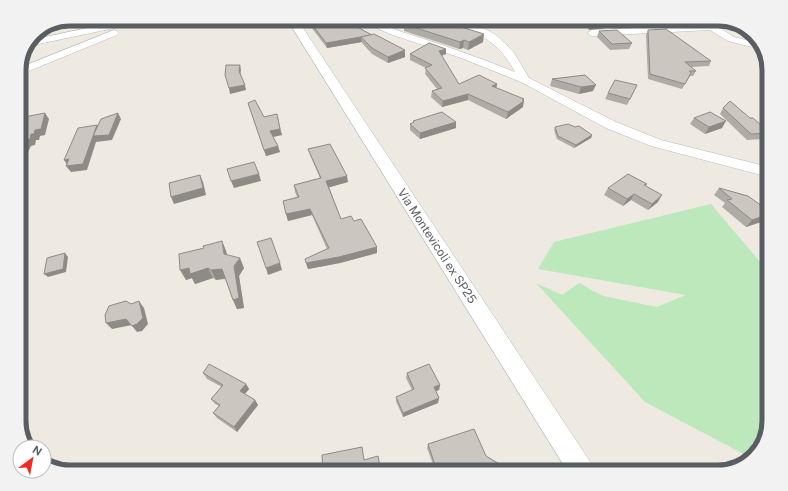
<svg xmlns="http://www.w3.org/2000/svg" width="788" height="491" font-family="'Public Sans',sans-serif">
<style>
.green{fill:#bce8bb}
.lines{fill:none;stroke-linecap:round;stroke-linejoin:round}
.minor-casing{stroke:#b6babf;stroke-width:1}
.minor{fill:#fff;fill-rule:evenodd}
.wall{fill:#afaba5}
.shaded-wall{fill:#8e8b86}
.building{fill:#cbc7c0;stroke:#8e8b86}
.labels{text-anchor:middle;stroke-width:3;stroke-linejoin:round;paint-order:stroke}
.street-label{font-size:12px;fill:#595e63;stroke:#fff}
.rim{fill:none;stroke:#595e63;stroke-width:5}
</style>
<rect width="100%" height="100%" fill="#eeeae1"/>
<!-- green -->
<path class="green" d="M711 204 761 263 769 290V421L762 447 751 458 645 402 536 283 562 295 579 283 603 296 657 307 686 295 538 269 554 242Z"/>
<g class="lines">
<!-- minor casing -->
<g class="minor-casing">
<g id="minor">
<path d="M130 19H148L143 22 29 46 31 40Z"/>
<path d="M287 19H297L591 463 594 472H568Z"/>
<path d="M357 19C376 19 385 26 402 32 440 44 478 57 515 72 497 38 475 31 440 21L438 19H453L462 21 487 30 496 35 513 51 529 78 616 122 661 140 769 167V177L651 146 606 128 521 82 461 58 390 34Z"/>
<path d="M697 19H706L734 37 761 44 764 50 728 41 710 30 592 36 587 33 592 30 702 25 698 22Z"/>
<path d="M114 30 117 31 119 33 117 35 19 75V68Z"/>
</g>
</g>
<!-- minor -->
<use href="#minor" class="minor"/>
</g>
<!-- wall -->
<g class="wall">
<path d="M308 19H342L405 57 388 63 372 54 362 43V42L327 48 308 23Z"/>
<path d="M577 19H602L605 28 589 30Z"/>
<path d="M628 19H685L683 23 637 26Z"/>
<path d="M404 24 483 42 468 50 463 48 459 49 404 31Z"/>
<path d="M648 30 711 61 709 66 691 67 696 71 693 76H690L682 89 648 79 646 35Z"/>
<path d="M599 31 632 43 629 49 610 50 597 37Z"/>
<path d="M446 49V54L441 56 459 84H497L496 88 523 101V107L506 119 468 100 442 107 431 97 432 91 437 89 425 74 426 68 410 60V54Z"/>
<path d="M762 50H764L768 62 759 56Z"/>
<path d="M585 75 593 91 579 94 550 86 552 79Z"/>
<path d="M634 91 627 105 605 99 608 93Z"/>
<path d="M248 103 264 117 277 114 282 135 273 137 280 152 266 156Z"/>
<path d="M723 108 750 118 769 132V135L766 139 747 140 720 114Z"/>
<path d="M694 118 722 128 705 134 690 124Z"/>
<path d="M413 121 456 122V128L420 139 410 130V124L413 123Z"/>
<path d="M555 127 592 135 591 138 574 148 557 139 554 130Z"/>
<path d="M308 149 348 182 329 187 341 219 354 221 377 253 340 263 308 269 305 259 327 249 312 215 288 221 283 201 297 197 295 192 294 185 320 178 310 155Z"/>
<path d="M647 184 645 186 658 202 648 210 631 200 623 206 604 195 608 188Z"/>
<path d="M719 188 766 214 767 215 761 222 746 227 722 207 725 203 714 195Z"/>
<path d="M222 241 226 251 227 255 244 268 239 276 244 308 237 309 233 300 226 279 216 280 213 278 195 284 192 278 186 280 204 248Z"/>
<path d="M203 373 246 384 249 389 245 394 255 400 258 405 237 432 217 418 213 413 219 406 215 404 211 399 222 387 207 379Z"/>
<path d="M407 373 440 385 439 390 436 391 439 398 438 403 403 417 396 401V397L412 390 406 378Z"/>
<path d="M428 444 486 456 513 472H451L450 470 444 472H436L427 448Z"/>
</g>
<!-- shaded-wall -->
<g class="shaded-wall">
<path d="M607 23 605 28 589 30 590 25Z"/>
<path d="M484 34 483 42 468 50 469 42Z"/>
<path d="M361 37 362 42 327 48 326 43Z"/>
<path d="M464 40 463 48 459 49 460 42Z"/>
<path d="M446 49V54L438 57 439 51Z"/>
<path d="M405 50V57L388 63V57Z"/>
<path d="M240 65 241 70 240 76 239 71Z"/>
<path d="M497 84 496 90 492 86Z"/>
<path d="M245 85 246 90 230 94 229 88Z"/>
<path d="M596 85 593 91 579 94 581 87Z"/>
<path d="M468 94V100L442 107 443 101Z"/>
<path d="M524 99 523 102 524 101 523 107 506 119 508 112Z"/>
<path d="M45 113 49 119 45 135 40 136 39 140H36L35 145 31 146 22 164 19 165V155L26 140 35 130Z"/>
<path d="M118 113 121 119 112 140 96 142 87 170 71 172 66 166 97 125 100 131Z"/>
<path d="M726 121 722 128 705 134 709 127Z"/>
<path d="M456 122V128L420 139V133Z"/>
<path d="M280 129 282 135 272 137 270 131Z"/>
<path d="M592 135 591 138 574 148 576 145Z"/>
<path d="M278 146 280 152 266 156 264 150Z"/>
<path d="M69 159 68 166 64 160Z"/>
<path d="M259 174 261 181 234 188 231 181Z"/>
<path d="M200 175 203 182 206 195 174 204 171 197Z"/>
<path d="M347 176 348 182 327 188 326 181Z"/>
<path d="M634 194 631 200 623 206 627 199Z"/>
<path d="M662 195 658 202 648 210 652 204Z"/>
<path d="M310 209 312 215 288 221 286 214Z"/>
<path d="M769 211 764 216 767 215 761 222 746 227 752 220 763 212Z"/>
<path d="M222 241 226 251 229 264 224 254Z"/>
<path d="M377 247V253L340 263 308 269 306 263Z"/>
<path d="M65 253 68 257 66 272 48 277 44 274Z"/>
<path d="M240 258 244 268 239 276 244 308 237 309 233 300 234 266Z"/>
<path d="M280 263 282 270 268 275 266 268Z"/>
<path d="M189 268H208L213 278 195 284 192 278 186 280 180 270Z"/>
<path d="M222 269 227 278 216 280 211 270Z"/>
<path d="M139 301 144 308 148 324 142 331 137 332 132 326Z"/>
<path d="M126 319 132 325 112 329 106 323Z"/>
<path d="M246 384 249 389 243 396 240 391Z"/>
<path d="M440 385 439 390 433 392 434 387Z"/>
<path d="M439 398 438 403 403 417V413Z"/>
<path d="M255 400 258 405 237 432 234 427Z"/>
<path d="M451 466 450 470 444 472H437V471Z"/>
<path d="M485 469 484 472H477Z"/>
</g>
<!-- building -->
<g class="building">
<path d="M308 19H342L372 35 326 43Z"/>
<path d="M413 19H435L484 34 469 42 464 40 460 42 404 24Z"/>
<path d="M584 19H602L607 23 590 25Z"/>
<path d="M636 19H667L639 21Z"/>
<path d="M666 29 711 61 685 62 696 71H689L691 73 685 84 650 74 648 30Z"/>
<path d="M617 30 632 43 612 44 599 31Z"/>
<path d="M374 34 405 50 388 57 372 48 361 37Z"/>
<path d="M429 43 446 49 439 51 459 84 479 75 497 84 492 86 524 99 522 100 524 101 508 112 468 94 443 101 432 91 442 88 425 68 432 65 410 54Z"/>
<path d="M226 65H240L239 71 245 85 229 88 225 75Z"/>
<path d="M585 75 596 85 581 87 552 79Z"/>
<path d="M615 80 637 85 630 99 608 93Z"/>
<path d="M255 100 264 117 277 114 280 129 270 131 278 146 264 150 248 103Z"/>
<path d="M730 101 750 118H753L769 132V133L751 134 723 108Z"/>
<path d="M442 112 456 122 420 133 410 124 414 122 413 121Z"/>
<path d="M710 112 726 121 709 127 694 118Z"/>
<path d="M45 113 41 129 35 130 34 134H31L30 139 26 140 19 155V118Z"/>
<path d="M118 113 109 135 93 136 101 119Z"/>
<path d="M568 124 575 127 579 126 592 135 576 145 558 136 555 127Z"/>
<path d="M97 125 83 164 66 166 69 159 64 160 78 128Z"/>
<path d="M330 144 347 176 326 181 341 219 351 216 354 221 361 219 377 247 339 257 306 263 305 259 329 248 310 209 286 214 283 201 299 197 294 185 321 178 308 149Z"/>
<path d="M254 162 259 174 231 181 227 169Z"/>
<path d="M628 174 647 184 644 185 662 195 652 204 634 194 627 199 608 188Z"/>
<path d="M200 175 203 188 171 197 169 183Z"/>
<path d="M719 188 748 196 769 211 763 212 767 215 752 220 727 200 732 199Z"/>
<path d="M271 238 280 263 266 268 257 242Z"/>
<path d="M222 241 224 254 240 258 234 266 239 298 233 300 222 269 211 270 208 268 190 274 189 268 180 270 179 254 204 248 203 246Z"/>
<path d="M65 253 63 269 44 274 47 258Z"/>
<path d="M126 301 131 304 139 301 143 318 137 324 132 326 126 319 106 323 105 315 109 306 112 305Z"/>
<path d="M209 364 246 384 240 391 255 400 234 427 213 413 220 405 211 399 223 385 203 373Z"/>
<path d="M429 364 440 385 434 387 439 398 403 413 396 397 414 389 407 373Z"/>
<path d="M474 429 486 456 513 472H490L485 469 477 472H453L451 466 437 471 428 444Z"/>
<path d="M362 447 364 460 378 456 381 472H323L322 455Z"/>
</g>
<g class="labels">
<!-- street labels -->
<g class="street-label">
<text transform="translate(437 246) rotate(57)" y="4">Via Montevicoli ex SP25</text>
</g>
</g>
<!-- crop -->
<path d="M0 0H788V491H0ZM70 26H718A44 44 0 0 1 762 70V421A44 44 0 0 1 718 465H70A44 44 0 0 1 26 421V70A44 44 0 0 1 70 26Z" fill="#f2f2f3" fill-rule="evenodd"/>
<path class="rim" d="M70 26H718A44 44 0 0 1 762 70V421A44 44 0 0 1 718 465H70A44 44 0 0 1 26 421V70A44 44 0 0 1 70 26Z"/>
<!-- north arrow -->
<g transform="translate(32 459) rotate(32)"><circle r="19" fill="#ffffff" stroke="#bdbfc1"/>
<path d="M0-3L7 15L0 10L-7 15Z" fill="#f7261e"/>
<text y="-6" font-size="11" font-weight="bold" text-anchor="middle" fill="#595e63">N</text>
</g>
</svg>
